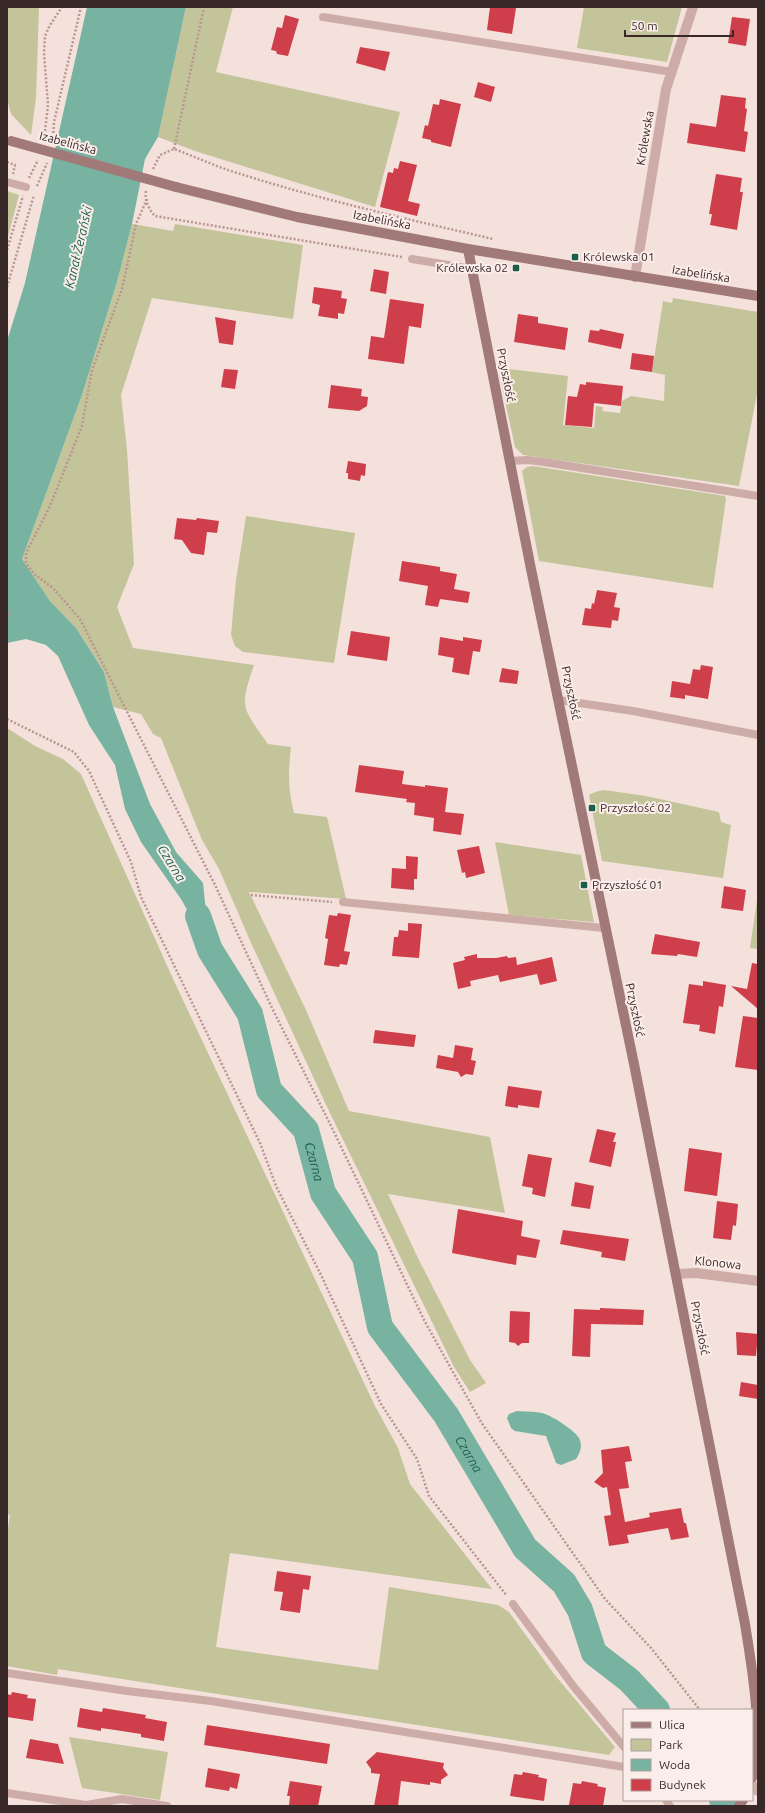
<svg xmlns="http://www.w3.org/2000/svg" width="765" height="1813" font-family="Ubuntu,sans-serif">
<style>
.green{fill:#c4c49a}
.water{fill:#78b3a2}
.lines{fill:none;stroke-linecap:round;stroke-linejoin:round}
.river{stroke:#78b3a2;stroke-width:26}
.building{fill:#cf3f4b}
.path{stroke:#b99591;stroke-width:2.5;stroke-dasharray:2 2;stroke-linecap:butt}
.lane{stroke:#cdaca7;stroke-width:8}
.street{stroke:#cdaca7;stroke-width:10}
.secondary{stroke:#a17978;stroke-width:10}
.secondary-bridge{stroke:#a17978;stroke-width:10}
.poi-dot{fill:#1a5e4c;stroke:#fbede9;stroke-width:1.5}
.labels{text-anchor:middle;stroke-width:4;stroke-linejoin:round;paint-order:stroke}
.street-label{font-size:12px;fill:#392828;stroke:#fbede9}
.poi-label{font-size:12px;fill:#392828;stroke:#fbede9;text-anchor:start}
.water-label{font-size:13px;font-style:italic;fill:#1a5e4c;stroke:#fbede9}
</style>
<rect width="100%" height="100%" fill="#f4e1dc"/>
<!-- green -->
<g class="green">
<path d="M7 7H39L36 98 31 135 11 114 7 99Z"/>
<path d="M186 7H233L216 72 400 112 375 207 195 151 158 137Z"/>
<path d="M584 7H682L667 62 577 48Z"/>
<path d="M7 191 19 195 7 240Z"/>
<path d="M132 224 173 231 175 224 303 245 293 319 152 298 121 395 127 450 134 564 117 607 133 648 254 665C239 709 242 707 268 744L291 747C288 773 288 788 294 813L327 817 346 899 249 892 306 1010 349 1111 490 1137 505 1213 388 1194 417 1256 470 1360 486 1383 470 1392 454 1367 329 1111 252 945 219 869 202 840 161 738 153 734 141 714 113 707 104 672 76 628 50 601 22 559 82 395 117 282Z"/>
<path d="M673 298 758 312V389L739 486 523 455 515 447 501 382 509 372V369L568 376 563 425 594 428 596 406 603 407 602 411 620 413 622 401 631 396 664 401 665 375 652 372 663 301 672 303Z"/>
<path d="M533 466 725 496 726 499 713 588 539 561 522 471 527 467Z"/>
<path d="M246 516 355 533 334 663 243 652 235 646 231 635 236 580Z"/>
<path d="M7 728 35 746 63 759 81 774 174 981 375 1406 398 1448 410 1484 492 1589 230 1553 216 1647 378 1670 389 1587 498 1605 509 1612 554 1674 615 1747 609 1755 58 1669 57 1675 7 1666V1535L10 1515 7 1514Z"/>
<path d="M604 790 646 796 719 812 721 822 731 825 723 878 602 861 589 795 595 792Z"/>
<path d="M495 842 581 855 594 922 509 915Z"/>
<path d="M758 893V949L750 948Z"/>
<path d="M69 1737 168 1752 160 1800 82 1788Z"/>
</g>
<!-- water -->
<g class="water">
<path d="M87 7H186L158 137 145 159 132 224 117 282 82 395 22 559 50 601 76 628 104 672 113 707 150 804 176 852 203 883 210 950 181 899 141 842 125 809 115 765 89 725 58 656 46 645 26 639 7 643V341L25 283Z"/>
<path d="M517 1411C526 1412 537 1411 545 1414 554 1417 574 1430 579 1438 583 1446 580 1453 576 1459L561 1465 556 1463 546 1436 515 1431 511 1428 507 1418 509 1414Z"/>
</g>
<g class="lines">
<!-- river -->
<g class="river">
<path id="s1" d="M198 916 210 950 250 1014 269 1090 306 1130 323 1193 365 1257 380 1327 446 1415 525 1548 564 1583 580 1610 594 1653 629 1680 657 1710"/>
<path d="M722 1800 725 1806"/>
</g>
</g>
<!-- building -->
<g class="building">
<path d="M490 7 516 8 512 34 487 30Z"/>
<path d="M285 15 299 19 288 56 277 54 276 51 271 50 277 27 282 28Z"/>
<path d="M732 17 750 19 746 46 728 43Z"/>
<path d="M360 47 390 52 385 71 356 63Z"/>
<path d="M478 82 495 87 491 102 474 97Z"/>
<path d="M721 95 746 98 745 108 747 109 744 131 748 132 745 152 687 143 690 123 716 127Z"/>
<path d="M440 99 461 104 451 147 431 142V140L422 138 425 125 428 126 433 104 439 105Z"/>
<path d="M400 161 417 165 408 201 420 204 417 216 380 207 388 172 393 173 394 168 398 169Z"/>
<path d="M716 174 742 178 740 192H743L737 230 710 225 712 214H709Z"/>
<path d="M374 269 389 272 386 294 370 291Z"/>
<path d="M314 287 342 291 341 298 347 299 344 314 338 313V319L318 316 320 305 312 303Z"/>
<path d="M390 299 424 304 421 328 409 326 404 364 368 359 371 336 384 338Z"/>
<path d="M518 314 538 317V323L568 328 565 350 514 342Z"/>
<path d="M215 317 236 321 233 345 219 343Z"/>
<path d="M600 329 624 334 621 349 588 342 590 330 599 331Z"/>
<path d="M632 353 654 356 652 372 630 369Z"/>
<path d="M224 369 238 370 235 389 221 387Z"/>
<path d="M586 382 623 386 621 406 594 403 592 427 565 425 568 396 577 397 580 384 586 385Z"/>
<path d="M331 385 362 389 361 396 368 397 367 406 359 411 328 408Z"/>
<path d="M348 461 366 464 365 476 361 475 360 481 348 479V473H346Z"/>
<path d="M177 518 196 520 197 518 219 521 217 533 207 532 204 555 191 553 182 540 174 539Z"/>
<path d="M402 561 440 567V571L457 574 454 589 470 592 468 603 440 599 438 607 425 605 428 586 399 581Z"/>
<path d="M597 590 617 593 614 607 620 608 618 621 612 620 611 628 582 625 585 608 591 609 592 603 594 604Z"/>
<path d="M351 631 390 637 387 661 347 655Z"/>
<path d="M440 637 463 641V637L482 640 480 652 473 651 469 675 452 672 454 658 438 655Z"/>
<path d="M701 665 713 667 708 699 685 695V699L670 697 672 681 690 684 693 669 700 670Z"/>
<path d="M502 668 519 671 517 684 499 682Z"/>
<path d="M359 765 404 771 402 784 425 787V785L448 788 445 812 464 814 461 835 433 831 434 818 414 815 415 803 406 802 407 799 355 792Z"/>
<path d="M479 846 485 873 466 878 465 872 462 873 457 850Z"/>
<path d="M406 856 418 857 417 879H414V890L391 888 392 868 406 869Z"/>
<path d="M724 886 746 890 743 911 721 908Z"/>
<path d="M338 913 351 915 344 951 350 952 347 965 340 964 339 967 324 965 328 939 325 938 329 915 337 916Z"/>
<path d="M408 923 422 924 419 958 392 956 394 937H398L399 930 408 931Z"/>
<path d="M655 934 700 942 697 957 678 954 677 956 651 954Z"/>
<path d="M477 954V958H496L507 956 508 958 516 957 517 965 552 957 557 981 540 985 537 974 500 982 498 975 470 981 471 986 458 989 453 963 465 960 464 957Z"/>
<path d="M752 963 758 964V1009L731 986 747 989Z"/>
<path d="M703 981 726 985 723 1007 719 1006 715 1034 699 1031 700 1025 683 1023 689 984 703 986Z"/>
<path d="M743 1016 758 1018V1070L735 1067Z"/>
<path d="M375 1030 416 1035 414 1047 373 1043Z"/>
<path d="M455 1045 473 1048 471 1060 476 1061 473 1075 466 1074 461 1077 458 1072 436 1068 438 1055 453 1058Z"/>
<path d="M508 1086 542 1091 539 1108 518 1105V1108L505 1106Z"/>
<path d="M597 1129 616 1133 613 1142H616L611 1167 589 1162Z"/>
<path d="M689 1148 722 1153 717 1196 684 1191Z"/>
<path d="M528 1154 552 1158 545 1197 532 1194 533 1188 522 1186Z"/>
<path d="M575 1182 594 1186 590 1209 571 1206Z"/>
<path d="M717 1201 738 1204 736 1226 733 1225 731 1240 713 1238Z"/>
<path d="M458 1209 523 1221 521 1236 540 1240 536 1258 517 1255 516 1265 452 1253Z"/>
<path d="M563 1230 629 1239 625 1261 601 1257 602 1252 560 1244Z"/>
<path d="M600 1308 644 1310 643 1325 591 1324 590 1357 572 1356 574 1309 600 1310Z"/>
<path d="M510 1311 530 1312 529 1343H522L518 1346 515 1343 509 1342Z"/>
<path d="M736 1332 758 1334 756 1356 737 1355Z"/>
<path d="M741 1382 758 1385V1399L739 1396Z"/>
<path d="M629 1446 632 1461 625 1462 629 1488 619 1489 625 1522 650 1517 649 1513 681 1508 684 1523H686L689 1537 671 1540 668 1528 627 1535 629 1543 609 1546 604 1516 611 1515 607 1487 603 1488 594 1482 603 1473 601 1450Z"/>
<path d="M277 1571 311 1576 309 1590 303 1589 300 1613 280 1610 283 1592 274 1591Z"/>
<path d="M12 1692 28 1695 27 1698 36 1699 33 1721 7 1717V1694L11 1695Z"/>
<path d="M80 1708 102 1712 103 1708 146 1715 145 1718 167 1722 164 1741 141 1737V1734L115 1730 101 1728V1731L77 1727Z"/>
<path d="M207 1725 330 1744 327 1764 204 1745Z"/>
<path d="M30 1739 58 1744 64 1764 26 1758Z"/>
<path d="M377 1752 444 1763 443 1768 448 1775 441 1780V1784L430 1782V1785L401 1781 398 1806H374L380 1774 371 1773V1769L366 1762Z"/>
<path d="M208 1768 240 1774 237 1789 230 1787 229 1791 205 1787Z"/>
<path d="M523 1772 539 1775 538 1777 547 1779 544 1801 510 1796 514 1774 522 1775Z"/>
<path d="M290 1781 322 1786 318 1806H289L290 1796H287Z"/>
<path d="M582 1781 598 1784 597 1786 606 1788 603 1806 569 1805 573 1783 581 1784Z"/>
</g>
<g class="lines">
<!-- path -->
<g class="path">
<path d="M44 139 48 105 44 53 45 36 50 25 62 7"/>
<path d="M53 141 54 122 81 7"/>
<path d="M174 149 204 7"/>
<path d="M7 162 15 165 13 174"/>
<path d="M153 169 160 155 174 149C191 155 208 163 225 169 313 198 403 218 493 239"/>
<path d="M29 178 38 160"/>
<path d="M37 186 47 163"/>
<path d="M146 191C144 199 149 210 155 216L402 257"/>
<path d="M147 199 136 224 122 289 92 370 82 426 50 506 26 553V563L34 574 53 588 80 619 215 885 272 1008 334 1132 425 1322 481 1422 605 1599 651 1648 700 1710"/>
<path d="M7 250 23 196"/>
<path d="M7 287 34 195"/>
<path d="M7 619 12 608"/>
<path d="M7 719 74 752 89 771 131 862 141 897 260 1143 276 1186 322 1277 381 1404 417 1459 429 1496 507 1596"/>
<path d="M251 895 332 902"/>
</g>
<!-- lane -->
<g class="lane">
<path d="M323 17 672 72"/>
<path d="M7 182 26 187"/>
<path d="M412 259 472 269"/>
<path d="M509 461 528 460 544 462 758 496"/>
<path d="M559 700 633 711 758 735"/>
<path d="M343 902 604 928"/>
<path d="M513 1604 574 1687 624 1747"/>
<path d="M7 1673 127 1691 211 1701 624 1767"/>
<path d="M7 1793 86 1805 122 1799 167 1806"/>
<path d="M666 1800 670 1806"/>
</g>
<!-- street -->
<g class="street">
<path d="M635 277 666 89 693 7"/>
<path d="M676 1274 696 1273 758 1281"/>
<path d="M752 1785 758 1791"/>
</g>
<!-- secondary -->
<g class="secondary">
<path d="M176 187 297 217 468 249 758 296"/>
<path d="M468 249 531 569 634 1064 745 1624C753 1675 763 1727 752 1778"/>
<path d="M739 1806 743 1800"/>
</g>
<!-- secondary-bridge -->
<path class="secondary-bridge" d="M11 141 176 187"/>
</g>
<!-- markers -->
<g class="poi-dot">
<rect x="571" y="253" width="8" height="8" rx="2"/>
<rect x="512" y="264" width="8" height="8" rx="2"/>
<rect x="588" y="804" width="8" height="8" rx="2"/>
<rect x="580" y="881" width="8" height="8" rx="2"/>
</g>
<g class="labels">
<!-- street labels -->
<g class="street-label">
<text transform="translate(645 138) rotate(-80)" y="4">Królewska</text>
<text transform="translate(68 143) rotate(15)" y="4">Izabelińska</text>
<text transform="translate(382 220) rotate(11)" y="4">Izabelińska</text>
<text transform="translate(701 274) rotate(9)" y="4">Izabelińska</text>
<text transform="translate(506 375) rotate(79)" y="4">Przyszłość</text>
<text transform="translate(571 693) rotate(78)" y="4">Przyszłość</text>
<text transform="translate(635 1010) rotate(78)" y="4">Przyszłość</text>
<text transform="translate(718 1263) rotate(6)" y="4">Klonowa</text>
<text transform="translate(700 1328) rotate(79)" y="4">Przyszłość</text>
</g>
<!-- poi labels -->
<g class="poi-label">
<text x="583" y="261">Królewska 01</text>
<text x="508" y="272" text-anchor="end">Królewska 02</text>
<text x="600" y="812">Przyszłość 02</text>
<text x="592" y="889">Przyszłość 01</text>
</g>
<!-- water labels -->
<g class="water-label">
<text transform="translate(78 247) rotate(-77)" y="5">Kanał Żerański</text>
<text transform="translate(172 863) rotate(58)" y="5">Czarna</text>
<text dy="5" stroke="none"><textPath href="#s1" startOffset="277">Czarna</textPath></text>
<text dy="5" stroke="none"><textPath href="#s1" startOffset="613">Czarna</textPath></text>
</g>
</g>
<!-- border -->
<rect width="765" height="1813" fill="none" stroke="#392828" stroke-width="16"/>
<!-- legend -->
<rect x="623" y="1709" width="130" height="92" fill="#fbede9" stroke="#ad9e9c"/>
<rect x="631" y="1722" width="20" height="6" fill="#a17978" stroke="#ad9e9c"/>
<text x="659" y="1729" font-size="12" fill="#392828">Ulica</text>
<rect x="631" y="1739" width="20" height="12" fill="#c4c49a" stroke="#ad9e9c"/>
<text x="659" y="1749" font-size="12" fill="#392828">Park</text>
<rect x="631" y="1759" width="20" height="12" fill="#78b3a2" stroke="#ad9e9c"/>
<text x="659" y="1769" font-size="12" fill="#392828">Woda</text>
<rect x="631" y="1779" width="20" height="12" fill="#cf3f4b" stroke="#ad9e9c"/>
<text x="659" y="1789" font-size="12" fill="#392828">Budynek</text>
<!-- scale -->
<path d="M625 30v6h108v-6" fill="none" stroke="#392828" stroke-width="2"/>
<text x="631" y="30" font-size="12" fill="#392828" stroke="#fbede9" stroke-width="3" paint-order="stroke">50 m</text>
</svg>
